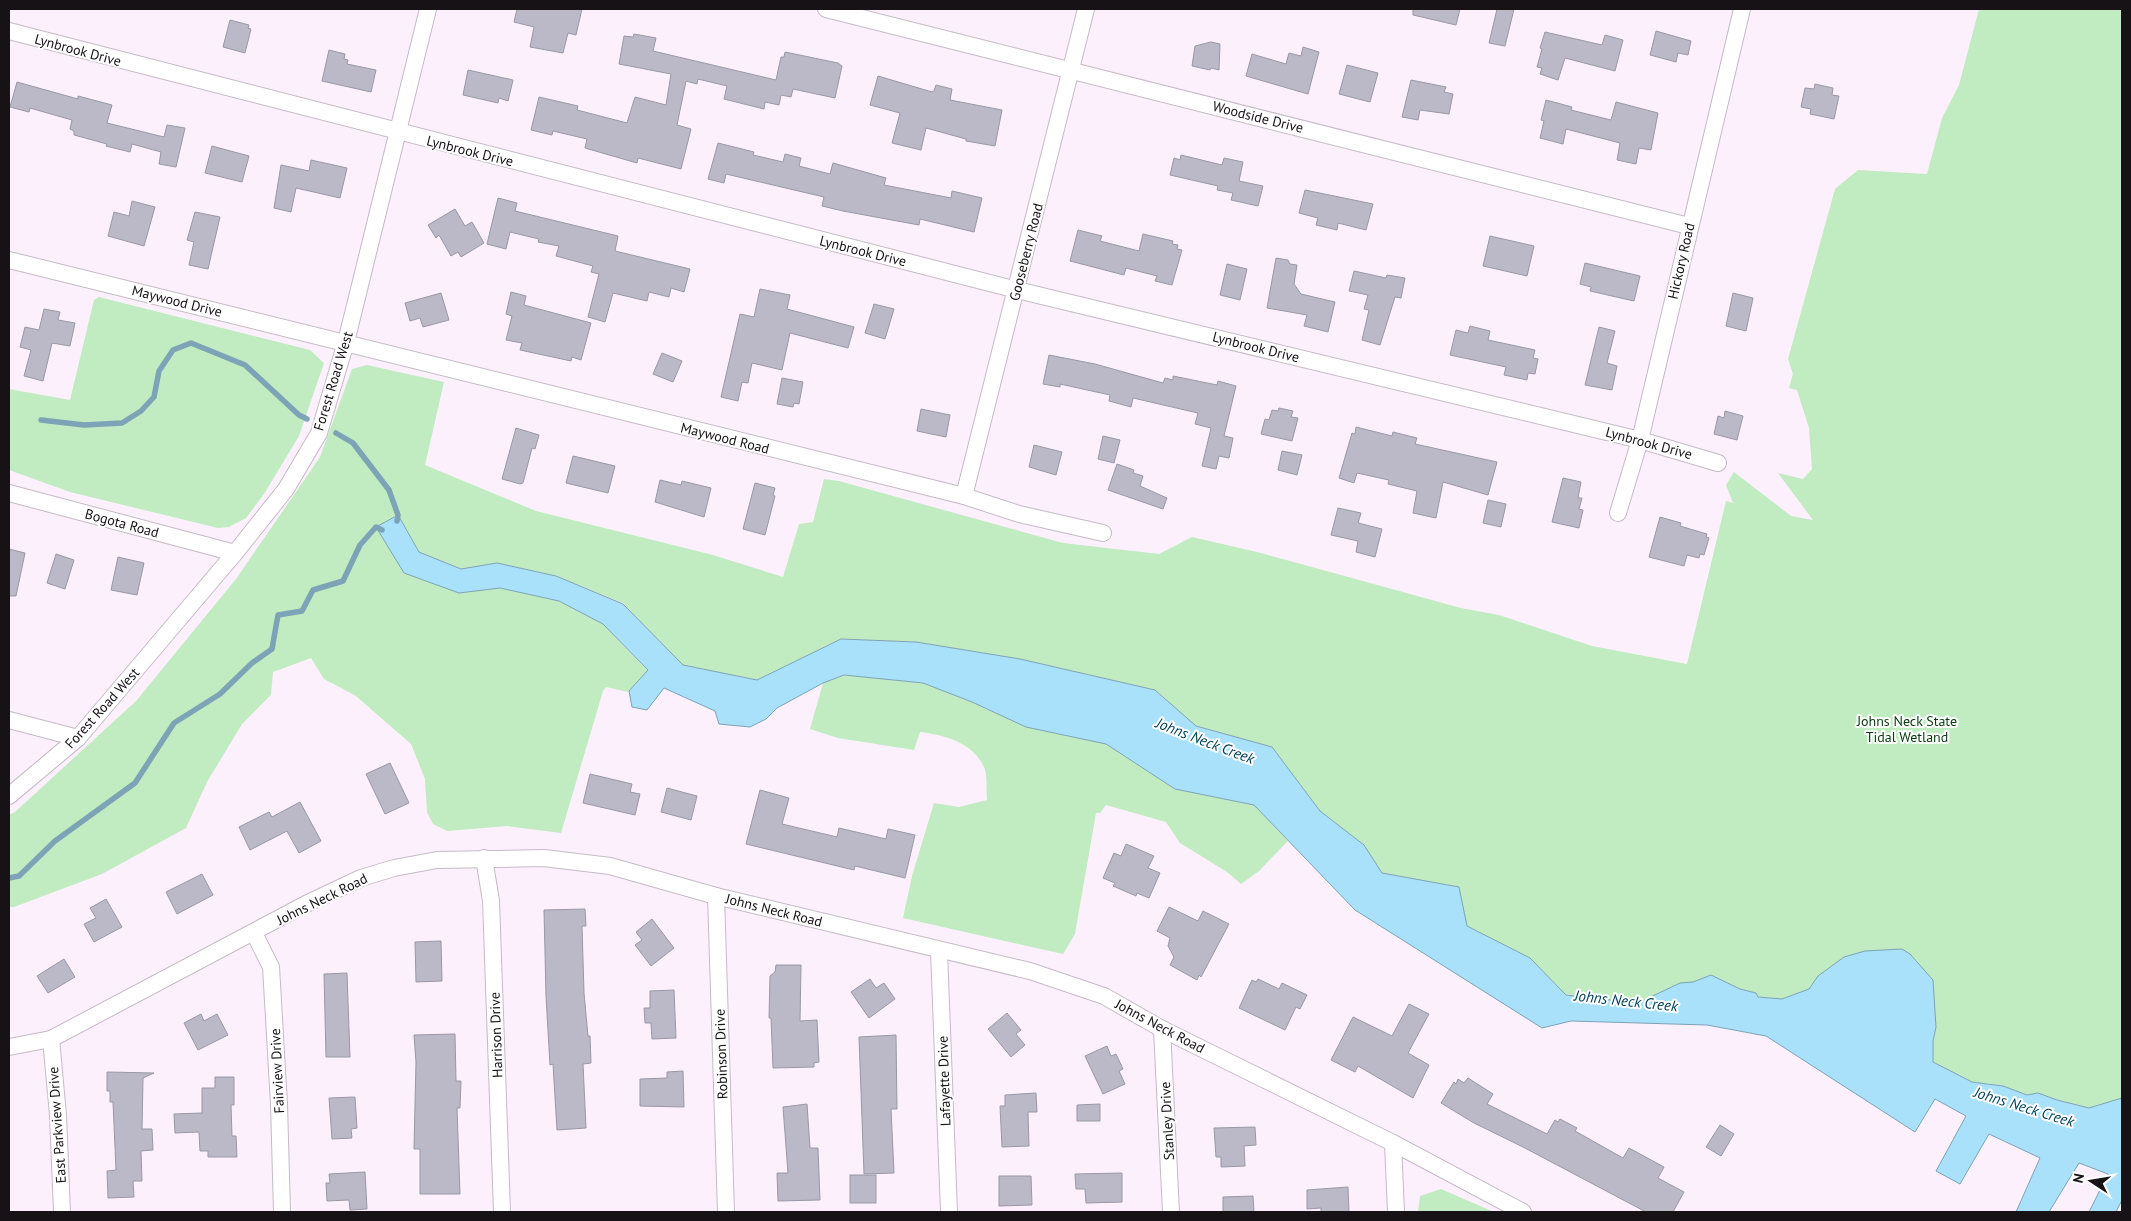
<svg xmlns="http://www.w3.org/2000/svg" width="2131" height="1221" font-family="'PT Sans',sans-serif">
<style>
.green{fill:#c1ebc0}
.water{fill:#a9e1fb;stroke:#7da3b6}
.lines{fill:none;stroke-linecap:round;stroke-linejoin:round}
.stream{stroke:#7da3b6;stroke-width:5.5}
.building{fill:#bbb9c8;stroke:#9998a6}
.minor-casing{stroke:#c5bac6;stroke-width:18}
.minor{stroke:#fff;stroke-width:16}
.labels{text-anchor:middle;stroke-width:4;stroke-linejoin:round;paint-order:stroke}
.street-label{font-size:14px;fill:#161216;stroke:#fff}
.park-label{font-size:14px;fill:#063a0c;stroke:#fff}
.water-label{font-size:15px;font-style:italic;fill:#014258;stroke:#fff}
</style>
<rect width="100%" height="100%" fill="#fcf0fd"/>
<!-- green -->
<g class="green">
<path d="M1979 9H2122V1098L2089 1108 2057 1100 2038 1093 2027 1095 1992 1084 1972 1082 1933 1062V1041L1936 1027 1880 951H1865L1818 976 1809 989 1782 999 1758 997 1756 993 1740 989 1711 975 1693 982 1680 983 1638 1003 1565 994 1530 958 1467 926 1459 887 1382 873 1364 845 1320 811 1272 747 1196 726 1155 690 1020 659 916 642 841 639 757 680 682 665 623 603 556 576 497 563 461 569 419 552 397 515 376 527 459 593 500 588 559 601 603 624 648 671 628 692 606 687 603 691 561 833 507 826 447 831 433 824 427 812 425 779 411 744 356 696 324 679 311 658 273 672 271 695 242 724 207 782 186 828 102 874 14 907H9V815L15 812 136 701 236 579 320 457 352 369 367 365 444 382 425 465 536 511 713 555 783 577 799 524 813 522 824 479 839 481 1063 543 1159 554 1192 537 1257 552 1461 608 1499 615 1592 646 1687 664 1726 501 1733 503 1726 485 1734 472 1791 516 1813 520 1778 473 1803 479 1812 469 1809 428 1797 390 1789 388 1793 374 1788 359 1835 189 1858 170 1927 174 1942 118 1959 85Z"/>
<path d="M99 297 310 350 324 363 299 436 264 494 246 518 229 527 218 528 70 492 9 470V389L70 400 94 300Z"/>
<path d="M844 675 923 683 972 702 1026 727 1106 744 1175 789 1254 805 1288 841 1259 871 1241 884 1227 872 1180 843 1166 822 1106 805 1100 813H1096L1075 934 1063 954 903 918 912 876 934 803 959 807 987 800C986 790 988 773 983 765 971 742 944 735 920 732L914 750 838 738 810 729 823 683Z"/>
<path d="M1441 1189 1494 1212H1418L1420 1196Z"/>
</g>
<!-- water -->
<path class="water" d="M398 515 419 552 461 569 497 563 556 576 623 604 683 665 757 680 841 639 916 642 1020 659 1155 690 1196 726 1272 747 1320 811 1364 845 1382 873 1459 887 1467 926 1530 958 1566 995 1638 1003 1680 983 1693 982 1711 975 1740 989 1756 993 1758 997 1782 999 1809 989 1818 976 1844 957 1865 951 1902 949 1910 954 1933 980 1936 1027 1933 1041V1062L1972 1082 2003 1086 2027 1095 2038 1093 2057 1100 2089 1108 2122 1098V1200L2116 1212H2089L2108 1174 2079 1163 2049 1212H2016L2040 1158 1989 1134 1960 1184 1936 1171 1966 1116 1935 1099 1915 1132 1766 1036 1707 1025 1571 1021 1542 1028 1355 910 1254 805 1175 789 1106 744 1026 727 972 702 923 683 844 675 823 683 777 708 766 719 750 727 719 724 715 711 664 688 647 710 632 707 629 691 648 670 603 624 559 601 500 588 459 593 404 573 376 527Z"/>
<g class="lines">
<!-- stream -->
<g class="stream">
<path d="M41 420 84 425 122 423 141 411 154 397 159 371 173 350 191 343 245 365 299 415 307 419"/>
<path d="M336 433 353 443 389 490 398 515 397 521"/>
<path d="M9 878 19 876 55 841 135 783 174 723 220 694 252 663 272 649 278 615 302 611 313 590 343 581 360 545 376 527 382 530"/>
</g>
</g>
<!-- building -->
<g class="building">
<path d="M517 9H582L576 35 568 33 563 53 530 47 534 27 514 22Z"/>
<path d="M1413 9H1460L1456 25 1413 15Z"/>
<path d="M1497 9H1514L1505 46 1489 43Z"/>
<path d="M230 20 249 25 248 28 251 29 245 53 223 47Z"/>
<path d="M1656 31 1691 41 1688 55 1678 53 1676 62 1650 55Z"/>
<path d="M1545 32 1602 45 1605 35 1623 40 1615 71 1565 58 1558 80 1540 74 1542 68 1537 67 1542 49 1540 48Z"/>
<path d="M634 34 656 38 653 51 776 80 781 57H784L785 52 838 63 842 66 835 98 793 89 791 97 781 95 779 105 765 102 764 109 724 99 727 86 698 79 697 84 686 81 677 125 691 129 681 169 638 158 637 163 585 148 587 139 553 131 552 135 531 130 539 97 578 106 577 110 627 123 635 97 666 105 671 74 619 64 624 36 633 37Z"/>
<path d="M1211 42 1220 44 1219 70 1211 68 1210 70 1192 66 1195 46Z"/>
<path d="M1303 47 1319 52 1308 94 1246 76 1252 54 1286 64 1289 53 1301 56Z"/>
<path d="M329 50 345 54 344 59 348 60 347 64 376 70 371 92 322 81Z"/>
<path d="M1347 65 1378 73 1370 102 1339 94Z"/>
<path d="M468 70 513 80 508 101 499 98 498 103 463 95Z"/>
<path d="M878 76 932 92 934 91 936 85 952 89 950 100 1002 110 995 146 966 141V139L926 128 921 150 892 143 900 113 870 105Z"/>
<path d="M1411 80 1446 87 1444 92 1453 94 1449 114 1420 110 1418 120 1402 117Z"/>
<path d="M17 82 78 99V96L112 105 107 123 164 137 167 125 185 128 176 167 159 164 161 152 132 144 130 152 106 146 107 144 74 135V131L70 129 72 120 30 108 29 112 10 107Z"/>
<path d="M1815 84 1833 88 1832 95 1839 96 1834 119 1810 114 1811 109 1801 107 1805 88 1814 89Z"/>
<path d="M1546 100 1572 107 1571 110 1611 120 1616 102 1658 113 1651 150 1639 148 1636 164 1617 160 1620 143 1566 129 1563 144 1540 138 1544 121 1541 120Z"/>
<path d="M718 143 754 152 753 155 783 162 785 154 801 158 799 166 830 174 833 163 886 178 884 185 951 198 952 191 982 198 974 232 920 219 919 225 843 211 822 206 824 197 726 174 724 183 708 179Z"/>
<path d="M212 146 249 156 242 182 205 173Z"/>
<path d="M1181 155 1222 165 1224 158 1243 162 1239 181 1263 186 1258 206 1231 200 1233 193 1217 190 1218 186 1170 175 1174 158 1180 160Z"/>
<path d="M311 160 347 168 340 198 296 188 291 212 274 208 281 165 309 171Z"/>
<path d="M1305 190 1373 204 1366 230 1338 223 1337 230 1316 225 1318 218 1299 213Z"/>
<path d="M498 198 517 203 515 211 618 236 615 251 690 269 684 292 671 288 669 297 649 292 647 301 613 293 605 322 588 317 599 274 591 272 593 266 556 256 559 246 538 242 539 239 510 232 506 249 487 244Z"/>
<path d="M132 201 155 207 144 246 108 236 114 212 129 216Z"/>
<path d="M455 209 465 226 472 222 484 243 461 257 458 252 451 256 439 235 436 238 428 225Z"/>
<path d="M195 212 220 217 208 269 189 265 194 242 187 240Z"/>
<path d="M1078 230 1102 236 1100 241 1139 251 1143 234 1173 241 1172 244 1178 245 1177 249 1182 250 1172 285 1155 281 1157 276 1126 268 1124 275 1070 261Z"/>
<path d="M1490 236 1534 246 1527 276 1483 266Z"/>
<path d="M1276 258 1288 260 1290 264 1297 265 1294 284 1301 294 1335 302 1328 332 1304 326 1307 315 1267 308Z"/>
<path d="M1585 263 1640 276 1634 301 1590 291 1591 287 1580 284Z"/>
<path d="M1227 264 1247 269 1240 300 1220 295Z"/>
<path d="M1354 271 1386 278 1387 275 1405 278 1401 298 1395 297 1380 345 1362 340 1369 310 1364 309 1368 295 1349 291Z"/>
<path d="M760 289 790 295 787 309 854 327 848 348 790 333 782 370 752 363 748 383 742 382 738 401 721 397 740 314 754 317Z"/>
<path d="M511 292 526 296 524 305 591 323 581 360 572 357 571 361 520 350 522 343 506 340 512 316 506 314Z"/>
<path d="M441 293 449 320 423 327 420 318 410 321 405 303Z"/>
<path d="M1733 293 1753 298 1746 331 1726 326Z"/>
<path d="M874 304 894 309 885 339 865 333Z"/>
<path d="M44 309 60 312 58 320 75 323 70 346 52 343 43 381 24 376 31 350 20 347 25 327 39 330Z"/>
<path d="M1470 326 1490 331 1488 340 1535 350 1533 358 1538 359 1535 374 1528 373 1527 380 1504 375 1506 367 1450 355 1456 330 1468 333Z"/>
<path d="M1599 327 1615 331 1607 363 1617 366 1612 390 1585 385Z"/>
<path d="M662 353 682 361 673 382 653 374Z"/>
<path d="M1049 355 1095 364 1163 383 1165 378 1173 380V376L1217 385 1218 381 1236 386 1224 436 1233 438 1229 458 1219 456 1216 469 1202 466 1211 428 1195 424 1198 413 1133 398 1131 407 1109 401 1110 395 1060 384V387L1043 384Z"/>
<path d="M782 378 803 382 799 404 794 403 793 407 777 404Z"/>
<path d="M1279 408 1293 411 1291 417 1298 418 1292 441 1261 434 1265 419 1269 420 1272 410 1278 411Z"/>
<path d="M921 409 950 415 946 437 917 431Z"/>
<path d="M1725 411 1743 416 1737 440 1714 434 1718 416 1724 418Z"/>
<path d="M1356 427 1392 436 1393 432 1417 438 1415 444 1497 462 1488 495 1443 482 1436 518 1413 513 1417 491 1388 484 1389 480 1357 473 1354 483 1339 478 1352 433 1355 434Z"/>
<path d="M516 428 539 435 535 449 532 448 523 483 520 484 502 479Z"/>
<path d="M1103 436 1120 440 1114 463 1098 459Z"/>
<path d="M1034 445 1062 452 1056 475 1029 467Z"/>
<path d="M1282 451 1302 455 1297 475 1278 470Z"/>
<path d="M573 456 615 466 608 493 566 483Z"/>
<path d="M1117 464 1134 470 1133 473 1143 476 1140 486 1167 498 1163 509 1108 490Z"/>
<path d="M1563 478 1581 482 1578 498H1582L1579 509 1583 510 1579 528 1552 522Z"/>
<path d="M660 480 681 485 682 481 711 488 704 517 655 502Z"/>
<path d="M755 483 775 488 773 495 775 496 765 535 743 529Z"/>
<path d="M1488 500 1506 504 1501 527 1483 523Z"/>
<path d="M1338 508 1361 513 1358 523 1382 529 1375 557 1356 552 1358 541 1331 535Z"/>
<path d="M1660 517 1681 523 1680 526 1707 534 1706 537 1709 538 1704 555 1700 554 1699 558 1687 555 1684 566 1649 557Z"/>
<path d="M9 549 25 553 16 596H9Z"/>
<path d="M56 554 74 560 65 589 47 583Z"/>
<path d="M118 557 144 563 137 595 111 590Z"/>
<path d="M390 763 409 803 385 814 366 774Z"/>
<path d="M590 774 632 784 630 792 640 794 635 815 583 803Z"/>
<path d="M667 788 697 796 691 820 661 812Z"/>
<path d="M760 790 789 798 782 824 837 837 839 828 886 839 888 829 915 835 905 878 855 866 854 870 746 844Z"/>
<path d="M300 802 321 841 299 853 287 831 250 850 239 827 269 812 272 817Z"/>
<path d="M1126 844 1154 856 1148 868 1160 873 1149 898 1137 893 1136 896 1113 886 1115 883 1103 878 1114 853 1121 856Z"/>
<path d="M202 874 213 895 177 914 166 892Z"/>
<path d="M106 899 122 927 94 942 84 924 96 918 90 908Z"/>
<path d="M1169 907 1198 921 1203 911 1229 924 1201 977 1199 975 1197 980 1170 965 1174 957 1168 946 1170 938 1157 931Z"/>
<path d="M585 909 586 926H582L584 993 588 1036H590L591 1063 583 1064 586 1128 557 1130 553 1064 550 1065 546 996 544 910Z"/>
<path d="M652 919 674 948 651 966 635 945 642 940 636 932Z"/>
<path d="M441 941 442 981 416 982 415 942Z"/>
<path d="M64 959 75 977 48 993 37 976Z"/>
<path d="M776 965H801L800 1021 817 1020 819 1062 814 1063V1067L773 1068 771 1018H769L770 976 775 972Z"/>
<path d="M347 973 350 1057H326L324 974Z"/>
<path d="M870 979 876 988 884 983 895 999 869 1018 851 992Z"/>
<path d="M1258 979 1279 989 1282 983 1307 995 1300 1009 1296 1007 1285 1030 1239 1008 1252 980 1256 982Z"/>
<path d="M674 990 676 1038 652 1039 651 1023H645L644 1008H650V991Z"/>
<path d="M1409 1004 1429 1014 1408 1053 1429 1065 1413 1098 1358 1066 1355 1072 1331 1060 1353 1017 1392 1036Z"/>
<path d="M1007 1013 1021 1030 1016 1034 1025 1045 1011 1057 988 1029Z"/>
<path d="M201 1014 204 1021 217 1014 228 1035 198 1050 184 1023Z"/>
<path d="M455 1034 456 1081H461L460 1108H457L460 1194H420V1149H414L416 1062 414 1035Z"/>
<path d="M896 1035 897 1109H891L894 1173 864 1174 859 1037Z"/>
<path d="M1107 1046 1111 1056 1116 1054 1123 1069 1119 1071 1125 1084 1103 1094 1085 1056Z"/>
<path d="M683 1071 684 1107 640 1106V1079L667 1078V1072Z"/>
<path d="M107 1072 154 1073 143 1078 142 1129H152L153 1150 141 1151 142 1181H133L134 1197 108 1198 107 1171 116 1170 113 1102H110V1091H107Z"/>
<path d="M215 1077H234V1105H231L232 1136H236L237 1157H208V1151H200L199 1132 175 1133 174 1114 202 1113V1088H215Z"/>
<path d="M1468 1078 1493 1094 1487 1104 1547 1134 1555 1120 1558 1122 1560 1119 1577 1128 1575 1131 1623 1158 1629 1148 1664 1167 1658 1178 1684 1192 1673 1212H1646L1523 1147 1474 1123 1441 1103 1454 1082 1456 1084 1458 1079 1464 1083Z"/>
<path d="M1036 1093 1037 1112H1028L1029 1146 1002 1147 1000 1106H1005V1095Z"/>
<path d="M355 1097 357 1128 351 1129 352 1138 332 1139 329 1098Z"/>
<path d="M807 1104 810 1148H818L820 1200 778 1201 777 1173H788L783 1107Z"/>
<path d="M1100 1104V1121H1077V1105Z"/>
<path d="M1720 1125 1734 1134 1721 1156 1706 1147Z"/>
<path d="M1255 1127 1256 1145 1244 1146 1245 1166 1221 1167V1157H1216L1214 1128Z"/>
<path d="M365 1172 367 1209 350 1210 349 1200 327 1201 326 1183H330L329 1174Z"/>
<path d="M1122 1173V1202L1086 1203 1085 1189H1076L1075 1174Z"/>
<rect x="850" y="1175" width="26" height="28"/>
<path d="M999 1176H1031L1032 1205 999 1206Z"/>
<path d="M1348 1187 1349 1212H1321V1208L1307 1209V1190Z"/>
<path d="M1253 1196 1254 1212H1223V1197Z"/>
</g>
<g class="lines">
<!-- minor casing -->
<g class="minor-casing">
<g id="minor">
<path d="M826 9 1689 226"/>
<path d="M9 31 1017 290 1640 440 1718 463"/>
<path d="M9 260 964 496 1019 514 1103 533"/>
<path d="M9 493 235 553"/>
<path d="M964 496 1086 9"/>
<path d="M1618 513 1640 440 1742 9"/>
<path d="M9 720 78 738"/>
<path d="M9 796 78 738 235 553 286 489 319 433 346 342 428 9"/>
<path d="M484 858 491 901 502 1212"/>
<path d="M716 896 726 1212"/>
<path d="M254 933 271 967 279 1104 282 1212"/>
<path d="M939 951 949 1212"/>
<path d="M1162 1029 1171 1212"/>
<path d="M51 1039 58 1115 62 1212"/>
<path d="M9 1047 51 1039 306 904 361 878 394 868 437 860 544 858 610 866 716 896 1030 971 1104 996 1162 1029 1393 1143 1523 1212"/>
<path d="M1393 1143 1396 1212"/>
</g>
</g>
<!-- minor -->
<use href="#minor" class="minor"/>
</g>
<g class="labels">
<!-- street labels -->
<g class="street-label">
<text transform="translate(78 50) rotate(15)" y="5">Lynbrook Drive</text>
<text transform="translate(1258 117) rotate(14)" y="5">Woodside Drive</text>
<text transform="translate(470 151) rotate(14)" y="5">Lynbrook Drive</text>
<text transform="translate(863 251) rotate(14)" y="5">Lynbrook Drive</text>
<text transform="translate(1026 252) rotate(-76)" y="5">Gooseberry Road</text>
<text transform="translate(1681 261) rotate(-77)" y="5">Hickory Road</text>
<text transform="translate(177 301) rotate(14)" y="5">Maywood Drive</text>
<text transform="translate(1256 347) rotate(14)" y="5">Lynbrook Drive</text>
<text transform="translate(333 381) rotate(-73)" y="5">Forest Road West</text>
<text transform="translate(725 438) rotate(14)" y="5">Maywood Road</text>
<text transform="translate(1649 443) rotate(15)" y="5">Lynbrook Drive</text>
<text transform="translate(122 523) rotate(15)" y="5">Bogota Road</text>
<text transform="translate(102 708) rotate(-48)" y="5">Forest Road West</text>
<text transform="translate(322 899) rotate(-26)" y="5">Johns Neck Road</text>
<text transform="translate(774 910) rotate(14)" y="5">Johns Neck Road</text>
<text transform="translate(1160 1026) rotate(28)" y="5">Johns Neck Road</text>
<text transform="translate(496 1035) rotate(-92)" y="5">Harrison Drive</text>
<text transform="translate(721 1054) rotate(-92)" y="5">Robinson Drive</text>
<text transform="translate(277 1071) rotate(-93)" y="5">Fairview Drive</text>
<text transform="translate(944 1081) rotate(-92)" y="5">Lafayette Drive</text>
<text transform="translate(1167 1121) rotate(-93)" y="5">Stanley Drive</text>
<text transform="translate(57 1125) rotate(-94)" y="5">East Parkview Drive</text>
</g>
<!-- park labels -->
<g class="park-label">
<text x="1907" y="726">Johns Neck State<tspan x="1907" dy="16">Tidal Wetland</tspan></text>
</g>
<!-- water labels -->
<g class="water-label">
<text transform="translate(1205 741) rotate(21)" y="5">Johns Neck Creek</text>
<text transform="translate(1626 1001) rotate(6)" y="5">Johns Neck Creek</text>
<text transform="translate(2024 1107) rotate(17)" y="5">Johns Neck Creek</text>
</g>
</g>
<!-- border -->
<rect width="2131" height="1221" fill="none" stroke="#161216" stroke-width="20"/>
<!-- north arrow -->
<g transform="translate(2091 1181) rotate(282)" stroke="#ffffff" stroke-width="4" paint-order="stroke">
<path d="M0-4L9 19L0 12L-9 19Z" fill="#161216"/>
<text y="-8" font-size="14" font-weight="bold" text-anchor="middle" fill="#161216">N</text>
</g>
</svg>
